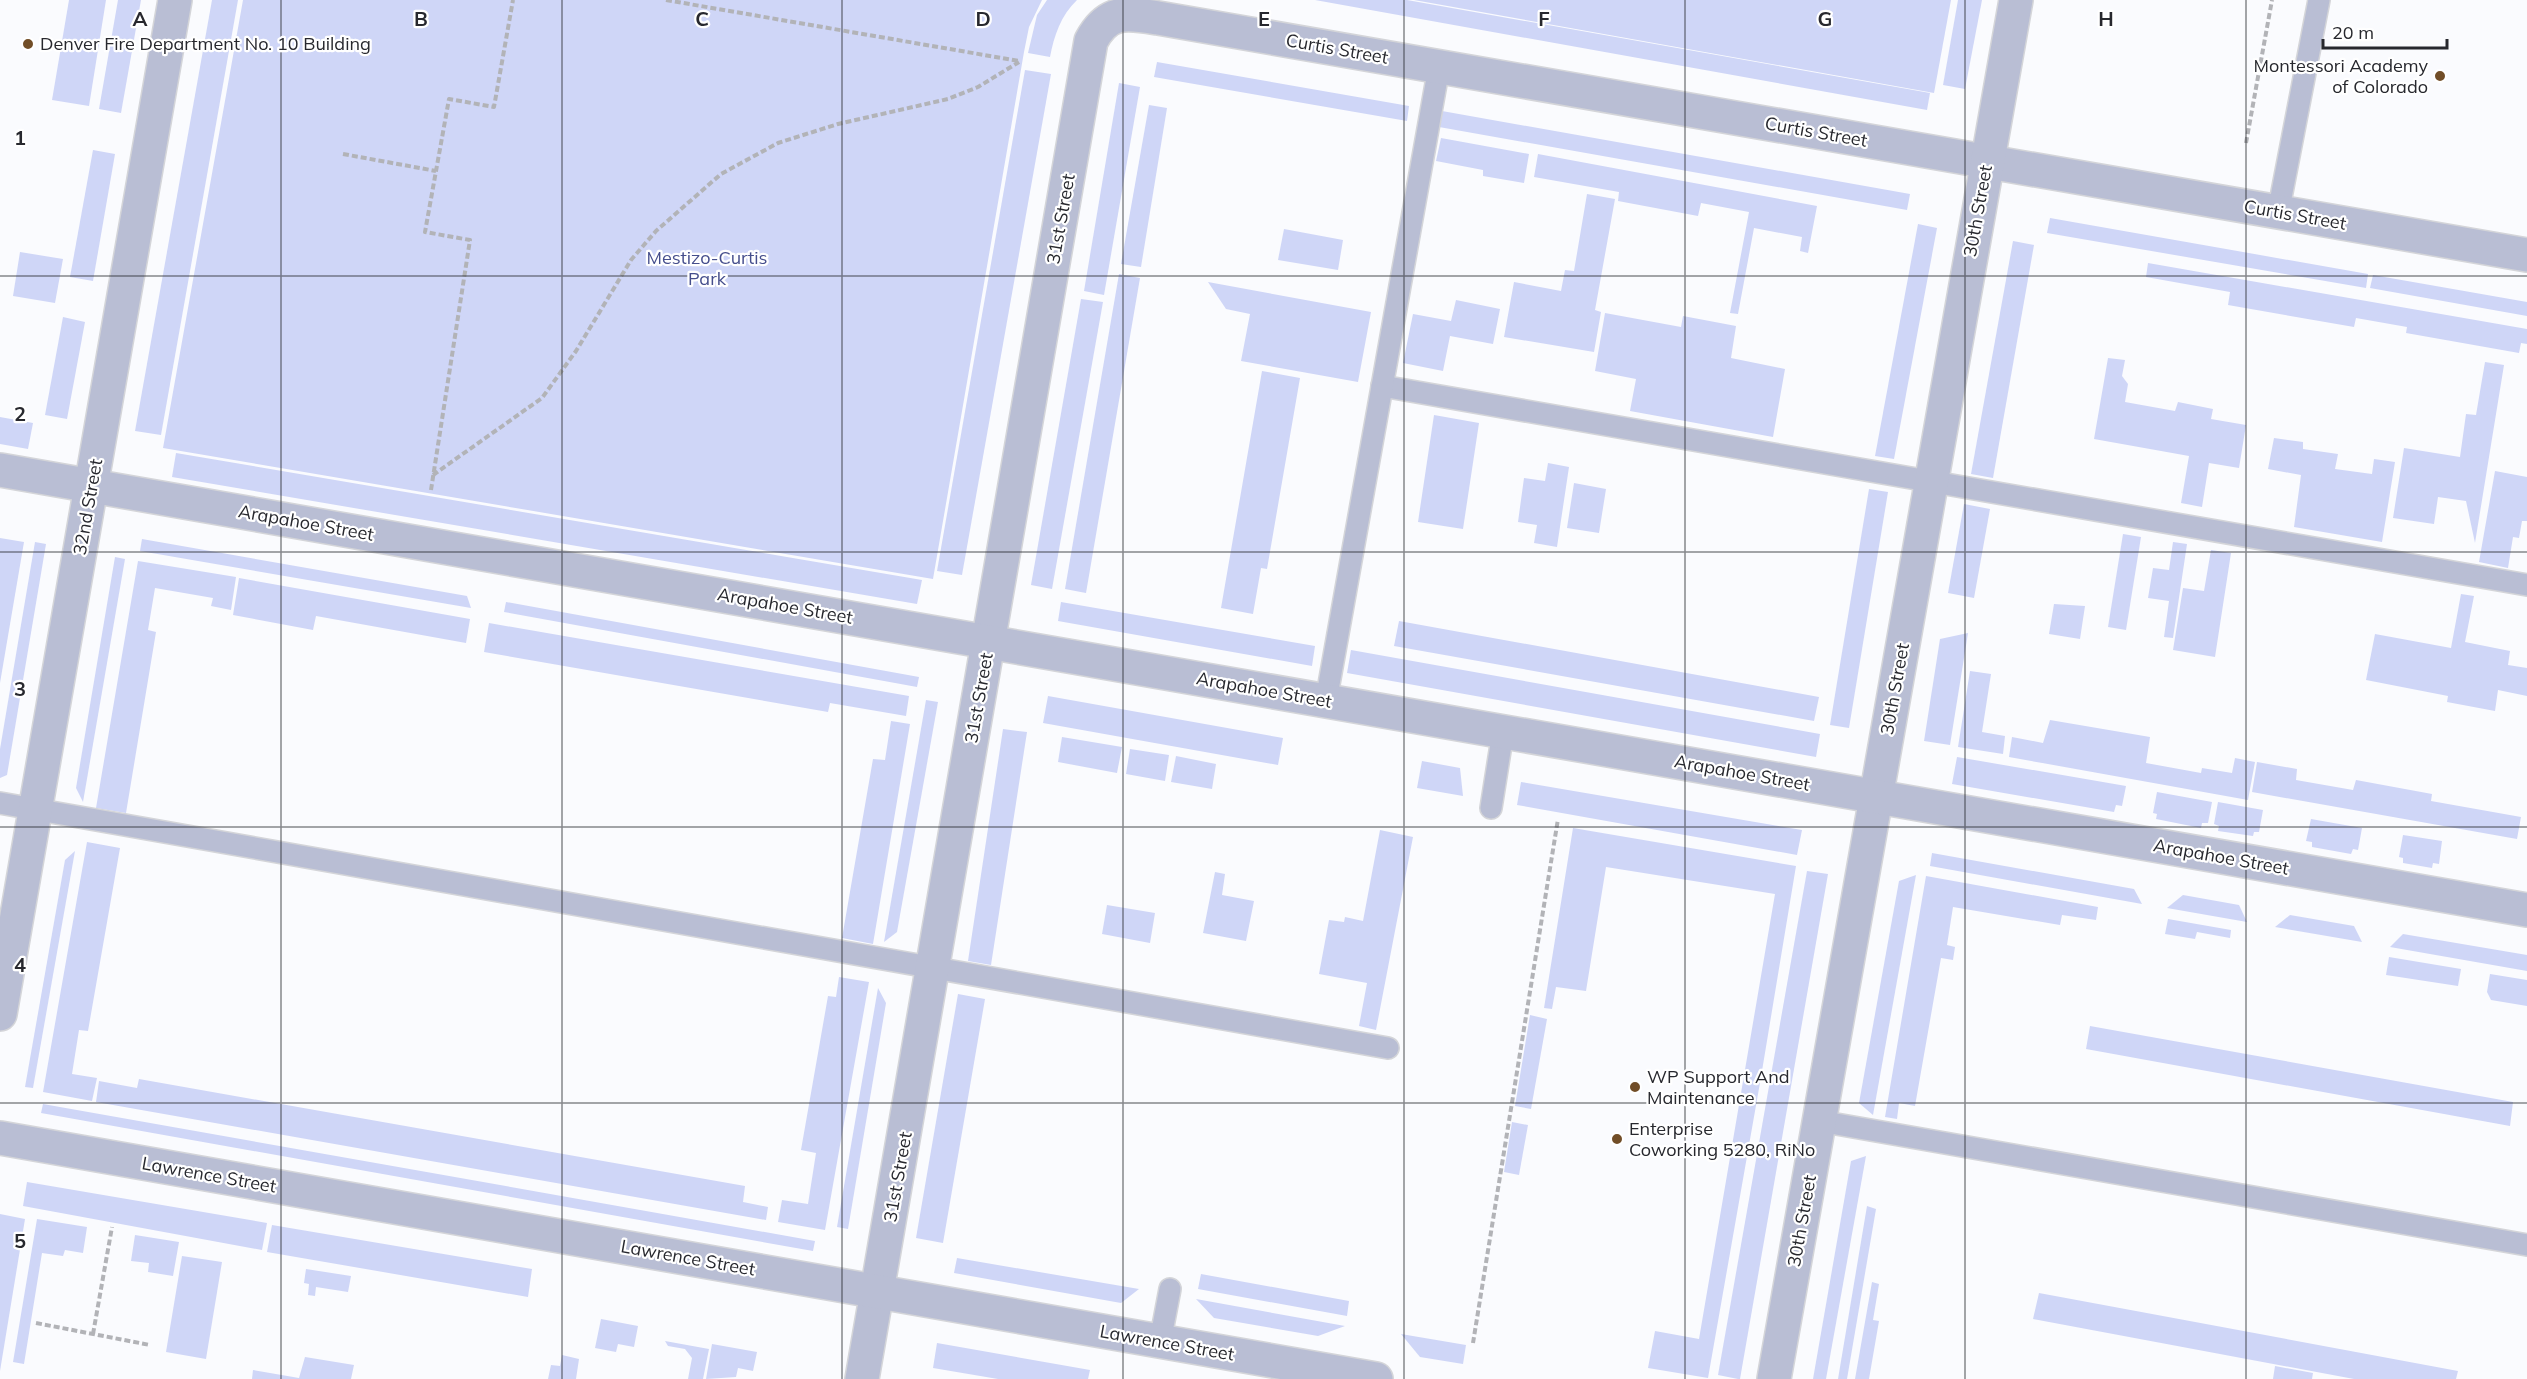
<svg xmlns="http://www.w3.org/2000/svg" width="2527" height="1379" font-family="Mulish,sans-serif">
<style>
.green{fill:#cfd6f7}
.lines{fill:none;stroke-linecap:round;stroke-linejoin:round}
.service-casing{stroke:#d4d5d9;stroke-width:24}
.minor-casing{stroke:#d4d5d9;stroke-width:36}
.tertiary-casing{stroke:#d4d5d9;stroke-width:36}
.path{stroke:#b2b3b7;stroke-width:4;stroke-dasharray:6 3;stroke-linecap:butt}
.service{stroke:#b9bed4;stroke-width:21}
.minor{stroke:#b9bed4;stroke-width:33}
.tertiary{stroke:#b9bed4;stroke-width:33}
.grid{fill:none;stroke:#27282e;stroke-width:1.5;stroke-opacity:0.55}
.poi-dot{fill:#714d27;stroke:#fff;stroke-width:2}
.labels{text-anchor:middle;stroke-width:4.5;stroke-linejoin:round;paint-order:stroke}
.poi-label{font-size:18px;fill:#27282e;stroke:#fff;text-anchor:start}
.street-label{font-size:18px;fill:#27282e;stroke:#fff}
.park-label{font-size:18px;fill:#454e8c;stroke:#fff}
.grid-label{font-size:20px;text-anchor:middle;font-weight:bold;fill:#27282e;stroke:#fff;stroke-width:4.5;stroke-linejoin:round;paint-order:stroke}
</style>
<rect width="100%" height="100%" fill="#fafbfe"/>
<!-- green -->
<g class="green">
<path d="M69 0H106L89 106 52 100Z"/>
<path d="M118 0H141L121 113 99 109Z"/>
<path d="M212 0H238L161 435 135 431Z"/>
<path d="M243 0H1042L1029 27 1024 52 933 579 163 448Z"/>
<path d="M1047 0H1077C1061 15 1054 36 1050 57L1028 53 1037 15Z"/>
<path d="M1315 0H1407L1930 93 1927 110Z"/>
<path d="M1414 0H1951L1934 93Z"/>
<path d="M1958 0H1982L1965 89 1943 85Z"/>
<path d="M1157 62 1409 106 1407 121 1154 77Z"/>
<path d="M1025 70 1051 74 962 575 937 571Z"/>
<path d="M1119 83 1140 87 1104 295 1084 291Z"/>
<path d="M1149 105 1167 108 1141 267 1121 264Z"/>
<path d="M1442 111 1910 194 1907 210 1439 127Z"/>
<path d="M1441 138 1529 154 1524 183 1483 176V170L1436 161Z"/>
<path d="M93 150 115 154 93 281 70 277Z"/>
<path d="M1538 154 1817 206 1808 253 1800 251 1802 237 1754 228 1738 314 1730 313 1749 212 1701 203 1698 216 1618 201 1619 192 1534 177Z"/>
<path d="M1587 194 1615 199 1595 310 1601 312 1594 352 1504 337 1514 282 1561 291 1565 270 1574 271Z"/>
<path d="M2050 218 2368 274 2366 288 2047 233Z"/>
<path d="M1918 224 1937 228 1894 459 1875 456Z"/>
<path d="M1284 229 1343 240 1338 270 1278 260Z"/>
<path d="M2013 241 2034 245 1993 478 1971 474Z"/>
<path d="M20 252 63 259 55 303 13 296Z"/>
<path d="M2148 263 2527 329V344L2521 343 2519 353 2406 333 2407 327 2356 318 2354 327 2228 305 2230 292 2146 277Z"/>
<path d="M1119 274 1140 278 1086 593 1065 589Z"/>
<path d="M2373 275 2527 302V316L2370 288Z"/>
<path d="M1208 282 1371 312 1358 382 1241 361 1250 314 1226 309Z"/>
<path d="M1081 299 1103 302 1052 589 1031 585Z"/>
<path d="M1456 300 1500 309 1493 344 1450 336 1443 371 1403 363 1413 314 1451 321Z"/>
<path d="M1605 313 1681 327 1683 316 1736 326 1731 358 1785 369 1773 437 1630 411 1636 379 1595 371Z"/>
<path d="M63 317 85 322 67 419 45 415Z"/>
<path d="M2108 358 2125 360 2122 376 2128 384 2125 402 2175 411 2178 402 2213 409 2211 419 2246 425 2239 468 2209 463 2202 507 2181 503 2189 456 2094 439Z"/>
<path d="M2485 362 2504 365 2475 543 2466 501 2438 497 2434 524 2393 518 2404 448 2460 457 2466 414 2476 415Z"/>
<path d="M1262 371 1300 378 1267 569 1261 568 1253 614 1221 608Z"/>
<path d="M1434 415 1479 423 1463 529 1418 522Z"/>
<path d="M0 417 33 423 28 449 0 444Z"/>
<path d="M2274 438 2303 442V449L2338 454 2335 469 2372 474 2374 459 2395 462 2382 542 2294 527 2301 475 2268 469Z"/>
<path d="M176 453 922 580 917 604 172 477Z"/>
<path d="M1548 463 1569 467 1557 547 1534 543 1537 525 1518 522 1524 478 1545 481Z"/>
<path d="M2495 471 2527 477V521H2522L2519 538 2513 537 2508 568 2479 562Z"/>
<path d="M1574 483 1606 489 1599 533 1567 528Z"/>
<path d="M1869 489 1888 492 1849 728 1830 725Z"/>
<path d="M1964 504 1990 509 1974 598 1948 593Z"/>
<path d="M2123 534 2141 537 2126 630 2108 627Z"/>
<path d="M0 538 24 542 0 683Z"/>
<path d="M142 539 467 596 471 608 140 551Z"/>
<path d="M35 542 46 544 7 775 0 778V749Z"/>
<path d="M2173 542 2187 544 2173 638 2164 637 2169 601 2148 598 2153 568 2169 570Z"/>
<path d="M2211 550 2231 553 2215 657 2173 650 2183 588 2204 591Z"/>
<path d="M115 557 125 559 83 802 76 788Z"/>
<path d="M138 561 236 577 231 610 211 606 213 598 155 588 148 630 156 632 126 813 96 808Z"/>
<path d="M239 578 470 619 466 643 316 616 313 630 233 615Z"/>
<path d="M2461 594 2474 596 2465 642 2510 651 2508 665 2527 668V696L2498 690 2495 711 2447 702 2448 696 2366 680 2375 634 2451 648Z"/>
<path d="M506 602 919 677 917 687 504 612Z"/>
<path d="M1061 602 1315 646 1312 666 1058 621Z"/>
<path d="M2054 604 2085 606 2080 639 2049 634Z"/>
<path d="M1399 621 1819 697 1814 721 1394 646Z"/>
<path d="M489 623 909 696 906 716 830 703 828 712 484 652Z"/>
<path d="M1968 633 1950 745 1924 741 1940 639Z"/>
<path d="M1351 650 1820 734 1816 757 1347 673Z"/>
<path d="M1970 671 1991 674 1982 732 2005 736 2003 754 1958 747Z"/>
<path d="M1048 696 1283 738 1278 765 1043 723Z"/>
<path d="M926 700 938 702 897 932 884 942Z"/>
<path d="M2050 720 2150 737 2146 763 2201 773 2202 768 2232 773 2235 758 2255 762 2248 800 2009 757 2012 737 2043 743Z"/>
<path d="M891 721 910 724 873 944 842 938 873 759 885 760Z"/>
<path d="M1003 729 1027 732 991 965 968 961Z"/>
<path d="M1062 737 1122 747 1117 773 1058 762Z"/>
<path d="M1130 749 1169 755 1165 781 1126 774Z"/>
<path d="M1176 756 1216 764 1212 789 1171 782Z"/>
<path d="M1957 757 2126 786 2122 806 2116 805 2114 812 1952 784Z"/>
<path d="M1422 761 1460 768 1463 796 1417 788Z"/>
<path d="M2257 762 2297 769 2296 780 2353 790 2356 780 2432 794 2431 801 2521 817 2517 839 2252 792Z"/>
<path d="M1521 782 1802 830 1797 855 1517 805Z"/>
<path d="M2157 792 2212 802 2208 823H2202L2201 828 2156 819 2157 814 2153 813Z"/>
<path d="M2218 802 2263 810 2259 832H2254L2253 836 2218 831 2219 826 2214 824Z"/>
<path d="M2311 819 2362 828 2358 850 2353 849 2351 854 2312 847V842L2306 841Z"/>
<path d="M1573 828 1796 866 1761 1077 1708 1378 1648 1368 1655 1331 1699 1339 1775 894 1606 867 1586 991 1556 987 1552 1009 1544 1008Z"/>
<path d="M1380 830 1413 837 1376 1030 1359 1026 1367 983 1319 974 1329 920 1344 922 1345 917 1363 921Z"/>
<path d="M2403 835 2442 841 2439 864 2433 863 2432 868 2403 863V858L2399 857Z"/>
<path d="M87 842 120 848 88 1031 79 1030 72 1074 97 1078 92 1101 43 1092Z"/>
<path d="M75 851 33 1088 25 1087 65 860Z"/>
<path d="M1932 853 2134 889 2142 904 1930 866Z"/>
<path d="M1807 871 1828 874 1740 1379H1738L1718 1375Z"/>
<path d="M1215 872 1225 874 1222 895 1254 901 1246 941 1203 933Z"/>
<path d="M1916 875 1873 1115 1859 1103 1899 881Z"/>
<path d="M1926 876 2098 907 2096 920 2062 915 2060 925 1953 907 1947 945 1955 947 1953 960 1941 958 1915 1106 1899 1103 1897 1119 1885 1117Z"/>
<path d="M2183 895 2239 905 2247 922 2167 908Z"/>
<path d="M1107 905 1155 913 1150 943 1102 934Z"/>
<path d="M2290 915 2354 926 2362 942 2275 927Z"/>
<path d="M2168 919 2231 930 2230 938 2197 932 2195 939 2165 934Z"/>
<path d="M2403 934 2527 955V971L2390 947Z"/>
<path d="M2389 957 2461 969 2458 986 2386 975Z"/>
<path d="M2490 974 2527 980V1006L2491 1000 2487 992Z"/>
<path d="M839 977 869 982 825 1230 778 1222 782 1200 808 1204 816 1153 801 1150 828 996 836 997Z"/>
<path d="M878 988 886 1003 848 1229 837 1227Z"/>
<path d="M958 994 985 999 943 1243 916 1238Z"/>
<path d="M1530 1015 1547 1019 1531 1109 1515 1106Z"/>
<path d="M2090 1026 2513 1102 2510 1126 2086 1049Z"/>
<path d="M139 1079 745 1186 743 1202 768 1207 766 1220 96 1102 99 1081 137 1088Z"/>
<path d="M43 1104 815 1241 813 1251 41 1113Z"/>
<path d="M1512 1122 1528 1125 1519 1175 1504 1172Z"/>
<path d="M1866 1156 1826 1379H1813L1851 1161Z"/>
<path d="M27 1182 267 1223 262 1250 23 1206Z"/>
<path d="M1867 1206 1876 1209 1847 1379H1838Z"/>
<path d="M0 1214 25 1219 0 1371Z"/>
<path d="M37 1219 87 1227 83 1253 65 1250 63 1256 42 1253 24 1364 13 1362Z"/>
<path d="M272 1225 532 1269 528 1297 267 1252Z"/>
<path d="M135 1235 179 1242 173 1276 148 1272 149 1263 131 1261Z"/>
<path d="M182 1256 222 1262 206 1359 166 1352Z"/>
<path d="M957 1258 1139 1289 1121 1303 954 1273Z"/>
<path d="M306 1269 351 1276 348 1292 316 1287 315 1296 308 1295 309 1284 304 1283Z"/>
<path d="M1201 1274 1349 1301 1347 1316 1198 1289Z"/>
<path d="M1872 1282 1879 1284 1873 1320 1879 1321 1869 1379H1855Z"/>
<path d="M2039 1293 2458 1371 2456 1379H2354L2033 1319Z"/>
<path d="M1196 1299 1345 1326 1318 1336 1214 1318Z"/>
<path d="M601 1319 638 1326 634 1347 618 1344 616 1352 595 1348Z"/>
<path d="M1401 1334 1466 1345 1463 1364 1420 1357Z"/>
<path d="M665 1341 709 1349 703 1379H688L692 1358 685 1349 668 1346Z"/>
<path d="M937 1343 1090 1370 1088 1379H998L933 1368Z"/>
<path d="M712 1344 757 1352 753 1371 738 1368 736 1377 706 1379Z"/>
<path d="M562 1355 579 1359 576 1379H548L551 1365 560 1366Z"/>
<path d="M305 1357 354 1365 351 1379H252L253 1370 299 1378Z"/>
<path d="M2275 1366 2313 1373 2312 1379H2273Z"/>
</g>
<g class="lines">
<!-- service casing -->
<g class="service-casing">
<g id="service">
<path d="M2278 213 2319 0"/>
<path d="M1382 386 2527 585"/>
<path d="M1326 701 1439 67"/>
<path d="M0 803 1388 1048"/>
<path d="M1491 808 1503 732"/>
<path d="M1819 1121 2527 1245"/>
<path d="M1160 1342 1170 1289"/>
</g>
</g>
<!-- minor casing -->
<g class="minor-casing">
<g id="minor">
<path d="M0 1014 175 0"/>
<path d="M862 1379 1091 41C1108 9 1127 13 1158 18L2527 255"/>
<path d="M1774 1379 2016 0"/>
</g>
</g>
<!-- tertiary casing -->
<g class="tertiary-casing">
<g id="tertiary">
<path d="M0 470 2527 910"/>
<path d="M0 1138 1376 1379"/>
</g>
</g>
<!-- path -->
<g class="path">
<path d="M666 0 1019 61"/>
<path d="M2246 143 2272 0"/>
<path d="M343 154 436 171"/>
<path d="M433 475 542 398 576 351 631 260 656 231 721 174 778 143 838 124 948 99 978 87 1019 62"/>
<path d="M431 490 470 240 425 232 449 99 494 107 513 0"/>
<path d="M36 1323 150 1345"/>
<path d="M93 1334 112 1227"/>
<path d="M1473 1343 1558 819"/>
</g>
<!-- service -->
<use href="#service" class="service"/>
<!-- minor -->
<use href="#minor" class="minor"/>
<!-- tertiary -->
<use href="#tertiary" class="tertiary"/>
</g>
<!-- grid -->
<path class="grid" d="M281 0V1379M562 0V1379M842 0V1379M1123 0V1379M1404 0V1379M1685 0V1379M1965 0V1379M2246 0V1379M0 276H2527M0 552H2527M0 827H2527M0 1103H2527"/>
<!-- markers -->
<g class="poi-dot">
<circle cx="28" cy="44" r="6"/>
<circle cx="2440" cy="76" r="6"/>
<circle cx="1635" cy="1087" r="6"/>
<circle cx="1617" cy="1139" r="6"/>
</g>
<g class="labels">
<!-- poi labels -->
<g class="poi-label">
<text x="40" y="50">Denver Fire Department No. 10 Building</text>
<text x="2428" y="72" text-anchor="end">Montessori Academy<tspan x="2428" dy="21">of Colorado</tspan></text>
<text x="1647" y="1083">WP Support And<tspan x="1647" dy="21">Maintenance</tspan></text>
<text x="1629" y="1135">Enterprise<tspan x="1629" dy="21">Coworking 5280, RiNo</tspan></text>
</g>
<!-- street labels -->
<g class="street-label">
<text transform="translate(1337 49) rotate(10)" y="6">Curtis Street</text>
<text transform="translate(1816 132) rotate(10)" y="6">Curtis Street</text>
<text transform="translate(1978 211) rotate(-80)" y="6">30th Street</text>
<text transform="translate(2295 215) rotate(10)" y="6">Curtis Street</text>
<text transform="translate(1061 219) rotate(-80)" y="6">31st Street</text>
<text transform="translate(88 507) rotate(-80)" y="6">32nd Street</text>
<text transform="translate(306 523) rotate(10)" y="6">Arapahoe Street</text>
<text transform="translate(785 606) rotate(10)" y="6">Arapahoe Street</text>
<text transform="translate(1895 689) rotate(-80)" y="6">30th Street</text>
<text transform="translate(1264 690) rotate(10)" y="6">Arapahoe Street</text>
<text transform="translate(979 698) rotate(-80)" y="6">31st Street</text>
<text transform="translate(1742 773) rotate(10)" y="6">Arapahoe Street</text>
<text transform="translate(2221 857) rotate(10)" y="6">Arapahoe Street</text>
<text transform="translate(209 1175) rotate(10)" y="6">Lawrence Street</text>
<text transform="translate(898 1177) rotate(-80)" y="6">31st Street</text>
<text transform="translate(1802 1221) rotate(-80)" y="6">30th Street</text>
<text transform="translate(688 1258) rotate(10)" y="6">Lawrence Street</text>
<text transform="translate(1167 1343) rotate(10)" y="6">Lawrence Street</text>
</g>
<!-- park labels -->
<g class="park-label">
<text x="707" y="264">Mestizo-Curtis<tspan x="707" dy="21">Park</tspan></text>
</g>
</g>
<g class="grid-label">
<text x="140" y="26">A</text>
<text x="421" y="26">B</text>
<text x="702" y="26">C</text>
<text x="983" y="26">D</text>
<text x="1264" y="26">E</text>
<text x="1544" y="26">F</text>
<text x="1825" y="26">G</text>
<text x="2106" y="26">H</text>
<text x="20" y="145">1</text>
<text x="20" y="421">2</text>
<text x="20" y="696">3</text>
<text x="20" y="972">4</text>
<text x="20" y="1248">5</text>
</g>
<!-- scale -->
<path d="M2323 39v9h124v-9" fill="none" stroke="#27282e" stroke-width="3"/>
<text x="2332" y="39" font-size="18" fill="#27282e" stroke="#ffffff" stroke-width="4.5" paint-order="stroke">20 m</text>
</svg>
